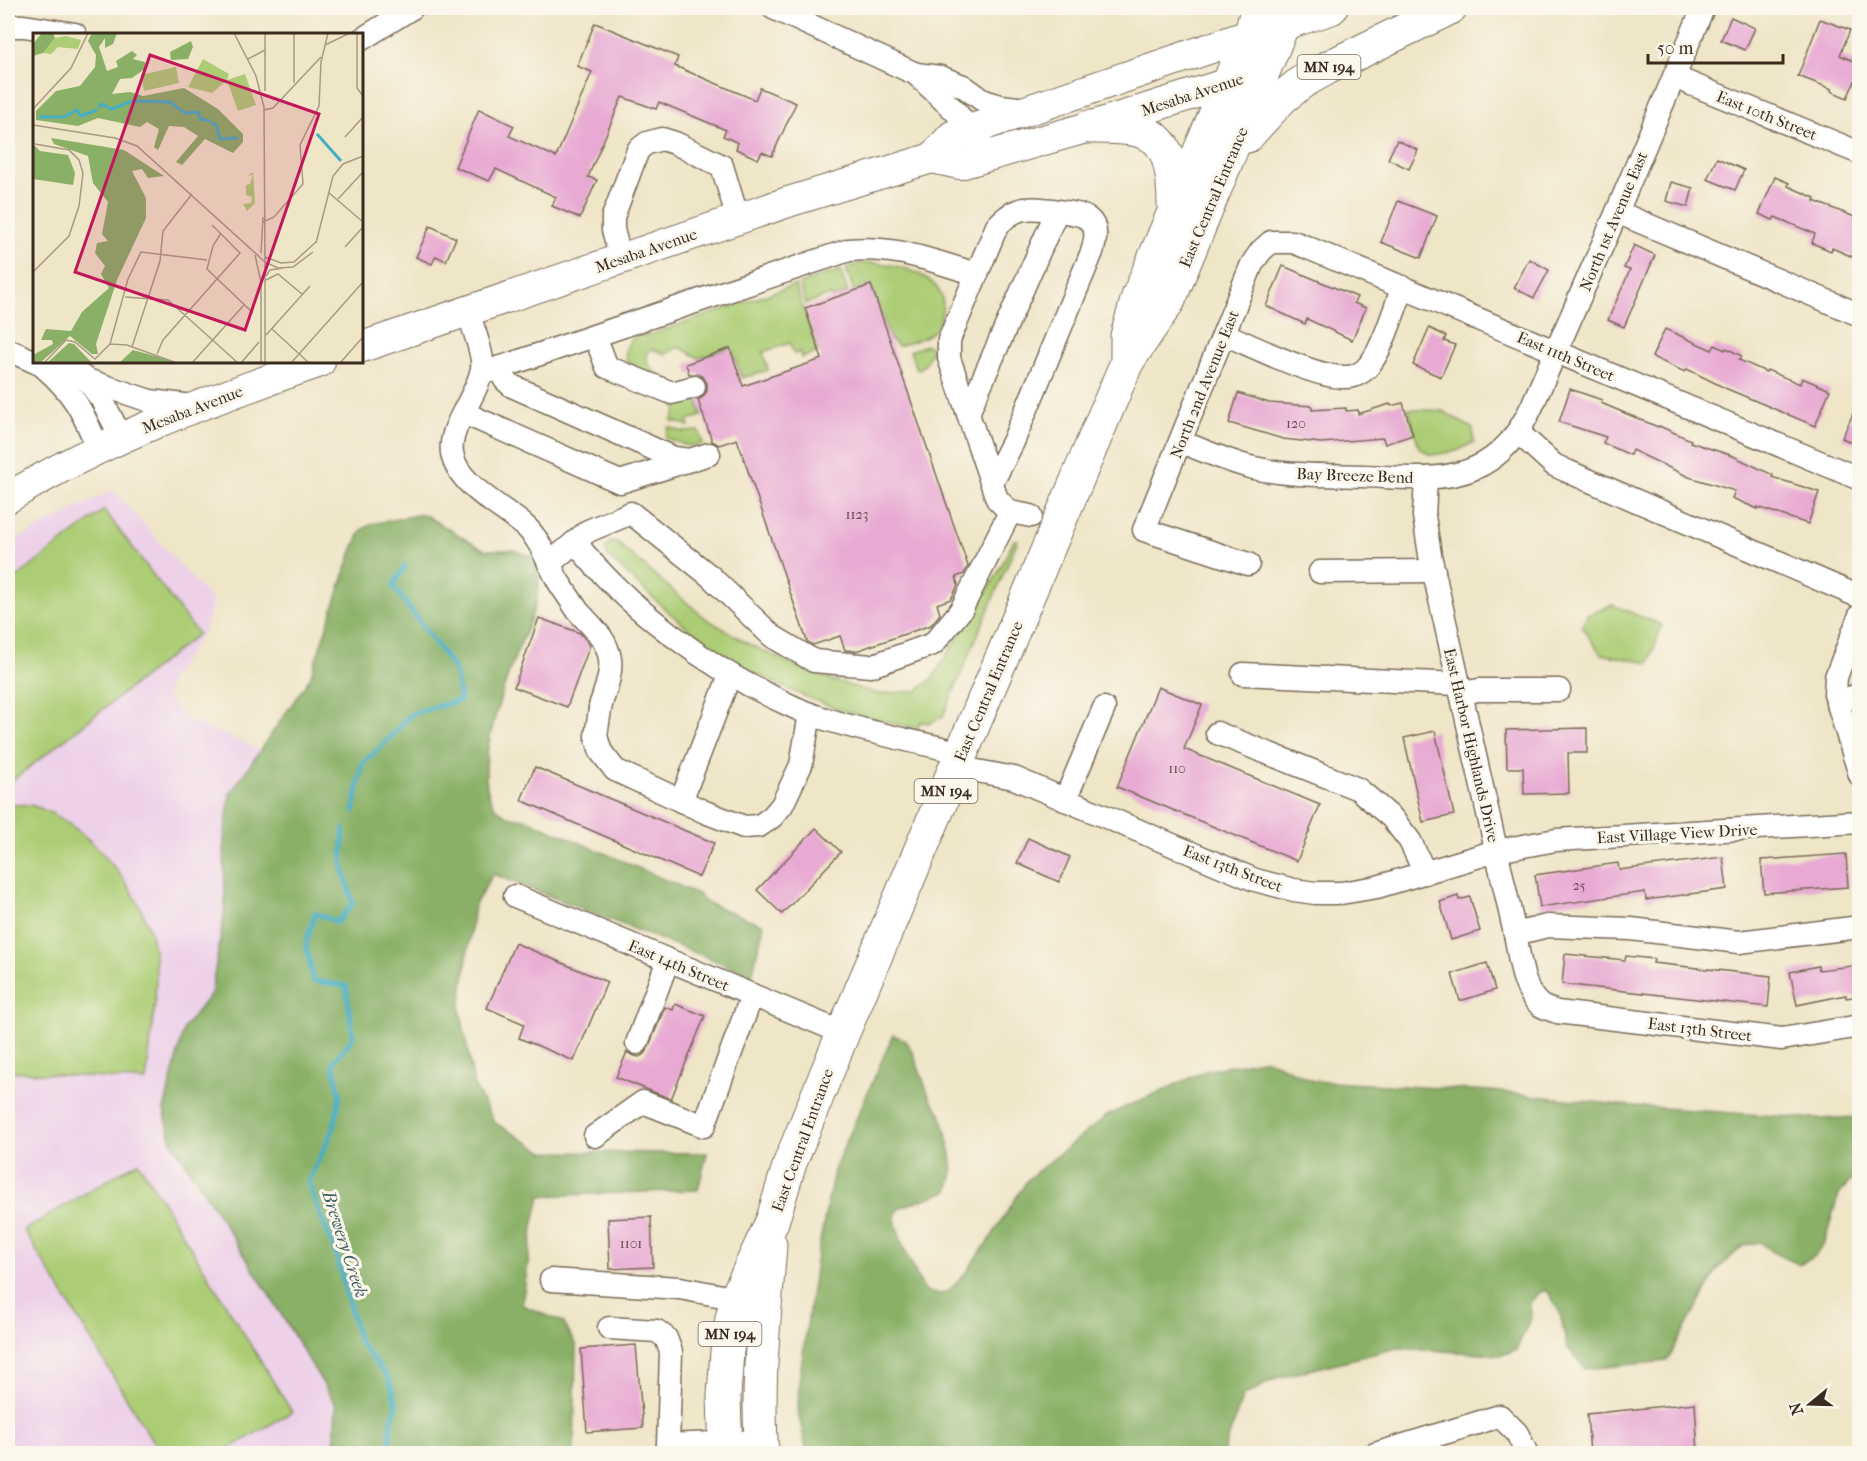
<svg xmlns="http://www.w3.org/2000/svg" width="1867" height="1461" font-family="'IM FELL French Canon',serif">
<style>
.built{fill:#edd1e9}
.green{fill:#accd75;stroke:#747c4a;stroke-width:1.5}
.forest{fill:#89b066;stroke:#626d42;stroke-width:1.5}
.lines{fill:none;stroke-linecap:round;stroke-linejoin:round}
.stream{stroke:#45aec4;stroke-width:5}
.building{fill:#e8aad3}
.minor-casing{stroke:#7a6b59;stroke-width:25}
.major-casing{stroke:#7a6b59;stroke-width:32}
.highway-casing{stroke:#7a6b59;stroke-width:35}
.minor{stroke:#fff;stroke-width:22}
.major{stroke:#fff;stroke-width:30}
.highway{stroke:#fff;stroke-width:33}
.labels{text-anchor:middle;stroke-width:6;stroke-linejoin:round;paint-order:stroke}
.number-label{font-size:14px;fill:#664a4b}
.shield{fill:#fbf7ec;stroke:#75685c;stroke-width:1.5}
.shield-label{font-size:15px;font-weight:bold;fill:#3b2a1e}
.street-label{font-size:16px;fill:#3b2a1e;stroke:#fbf7ec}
.water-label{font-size:18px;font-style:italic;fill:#3f5f60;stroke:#fbf7ec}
.inset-river{fill:none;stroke:#45aec4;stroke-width:3}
.inset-road{fill:none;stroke:#a79a83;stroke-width:1.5}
.view{fill:#c2185b;fill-opacity:0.15;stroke:#c2185b;stroke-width:3}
.inset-edge{fill:none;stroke:#3b2a1e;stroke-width:3}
</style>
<rect width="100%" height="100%" fill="#fbf7ec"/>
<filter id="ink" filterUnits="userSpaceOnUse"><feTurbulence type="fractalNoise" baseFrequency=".0167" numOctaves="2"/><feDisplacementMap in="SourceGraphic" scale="12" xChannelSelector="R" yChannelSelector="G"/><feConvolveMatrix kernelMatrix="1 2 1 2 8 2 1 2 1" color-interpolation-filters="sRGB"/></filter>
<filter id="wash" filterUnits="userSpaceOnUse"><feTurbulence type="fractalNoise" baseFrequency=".008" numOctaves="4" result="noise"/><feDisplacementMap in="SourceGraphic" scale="24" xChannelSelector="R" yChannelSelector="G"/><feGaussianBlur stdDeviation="1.35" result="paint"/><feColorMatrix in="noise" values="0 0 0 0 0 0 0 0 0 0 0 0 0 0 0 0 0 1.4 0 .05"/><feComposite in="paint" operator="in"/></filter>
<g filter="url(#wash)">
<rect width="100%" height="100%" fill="#efe5c7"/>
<!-- built -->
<path class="built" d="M113 490 213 602 204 631 170 680 166 699 188 720 348 785 440 1024 541 1453 8 1454V544Z"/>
<!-- green -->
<g class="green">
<path d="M863 263C890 261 950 274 942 312 941 319 938 328 932 332 924 340 909 342 898 346L890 339 871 285 854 291 846 268Z"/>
<path d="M840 270 848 293 832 298 830 295 806 304 799 284Z"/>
<path d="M795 285 818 352 802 358 800 352 794 354 790 343 763 352 768 370 742 378 731 347 699 358 679 347 665 354 652 349 646 354 648 365 666 383 628 363C622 350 628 340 640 334L646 336Z"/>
<path d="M926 345 933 348 925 364 919 370 916 369 910 351Z"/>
<path d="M696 396 702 416 688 420 689 426 672 421 677 409 674 407 675 405Z"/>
<path d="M1408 409 1443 411 1473 429 1474 442 1457 451 1432 455 1419 448Z"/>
<path d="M669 427 683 432 699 431 703 444 688 446 665 438Z"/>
<path d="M104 510 198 634 8 784V584Z"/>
<path d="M1014 540H1018L943 716 930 723 920 722 918 728C845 717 769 687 709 644 673 619 641 586 608 557L605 548 610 542H616L705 618 747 643 791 664 832 680 878 694 917 691 932 679 995 578Z"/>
<path d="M1612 605 1662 625 1649 663 1601 654 1582 627 1587 615Z"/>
<path d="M8 805C15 805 23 804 30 805 84 818 147 895 154 949 160 988 150 1041 146 1081L8 1071Z"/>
<path d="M138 1162 292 1412 222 1453H160L24 1230Z"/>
</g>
<!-- forest -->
<g class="forest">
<path d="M423 514 479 547 486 550H513L532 556C538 567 540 579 538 592 534 620 517 647 508 675 498 706 466 793 504 814 510 818 519 818 526 819L698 894 705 902 764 925 752 975 493 874 474 906 460 1008 474 1085 495 1123 544 1152 707 1153 698 1190 540 1196 534 1222 522 1305 563 1322 576 1346 574 1453H334L336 1405 267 1291 172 1142 164 1110 184 1028 211 994 225 909 224 839 230 794 310 678 352 551 361 531 371 524Z"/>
<path d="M893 1035 905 1040 913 1052 930 1099 941 1113 951 1154 953 1174 948 1191 901 1207 896 1212 895 1220 903 1247 923 1288 930 1293 941 1294 950 1290 966 1272 988 1242 1028 1179 1108 1115 1208 1070 1267 1059 1313 1081 1492 1091 1620 1105 1820 1119 1859 1117V1176C1828 1190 1836 1228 1818 1252 1814 1258 1805 1261 1798 1264L1774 1253 1759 1242 1743 1246 1718 1269 1667 1361 1585 1369 1567 1347 1560 1313 1547 1290 1538 1293 1530 1303 1531 1318 1516 1350 1502 1355 1397 1348 1277 1378 1243 1396 1223 1453H807L798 1412 799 1382 816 1262 834 1170Z"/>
</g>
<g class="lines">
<!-- stream -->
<g class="stream">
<path d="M354 811 362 764 381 747 411 714 460 700 455 670 393 586 405 566"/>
<path d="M344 829 342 863 353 904 337 922 315 913 306 944 313 981 346 986 353 1037 333 1063 340 1094 334 1128 308 1182 336 1254 359 1342 389 1379 397 1405 391 1422 390 1445 392 1454"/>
</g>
</g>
<g id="blocks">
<!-- building -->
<g class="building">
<path d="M1731 17 1755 28 1745 50 1721 40Z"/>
<path d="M1820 19 1850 30 1840 55 1860 64V70L1847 98 1831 91 1832 89 1798 76Z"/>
<path d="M595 23 678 57 675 66 755 100 760 88 796 103 772 156 762 152 758 159 736 149 738 143 723 136 726 130 659 102 656 109 622 97 588 177 597 180 580 218 552 206 556 197 496 169 489 181 455 167 479 109 514 126 509 136 556 157 592 72 577 66Z"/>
<path d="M1397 140 1418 150 1409 169 1388 159Z"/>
<path d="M1717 158 1744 170 1735 190 1707 179Z"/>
<path d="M1775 177 1789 183 1788 186 1815 198 1814 201 1860 219V260L1832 248 1831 251 1812 243 1815 234 1775 217 1773 220 1759 214Z"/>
<path d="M1671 182 1693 188 1688 207 1666 201Z"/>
<path d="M1398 201 1437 216 1421 258 1381 242Z"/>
<path d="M430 226 456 238 446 261 436 256 432 264 416 257Z"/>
<path d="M1634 245 1655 255 1624 327 1608 320 1630 270 1624 268Z"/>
<path d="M1529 259 1549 270 1534 298 1514 288Z"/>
<path d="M1283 266 1357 297 1354 303 1366 308 1352 340 1307 319 1305 324 1266 306Z"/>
<path d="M871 285 968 566 964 574 956 577 958 585 951 599 937 604 940 614 931 625 856 651 845 650 840 636 813 645 807 641 737 439 719 445 712 441 698 400 703 397 707 391V383L703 377 698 374H689L686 364 730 348 743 386 822 359 805 308Z"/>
<path d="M1429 328 1446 336 1444 341 1455 345 1441 377 1413 365Z"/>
<path d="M1665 329 1712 350 1715 345 1725 350 1726 348 1742 356 1739 360 1766 372 1767 370 1800 384 1802 378 1830 390 1815 426 1725 388 1687 369 1685 372 1652 357Z"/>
<path d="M1570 389 1602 400 1601 403 1658 427 1659 426 1691 440 1690 442 1733 456 1773 475 1772 477 1819 492 1808 524 1758 507V509L1732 498 1735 491 1689 477 1632 450 1630 455 1603 443 1606 437 1559 422Z"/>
<path d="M1238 393 1269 403 1312 406V410L1346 408V411L1358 410V414L1390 404 1391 406 1403 403 1413 435 1385 444 1383 438 1321 443 1283 439 1229 423Z"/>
<path d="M1860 398V446L1842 438Z"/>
<path d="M539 618 580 633 590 645 567 707 514 687Z"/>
<path d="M1158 687 1202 705 1184 749 1320 805 1297 861 1117 787Z"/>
<path d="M1587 728V753H1568L1569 793 1524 794 1523 768H1507L1506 730Z"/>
<path d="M1435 731 1454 815 1423 822 1404 738Z"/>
<path d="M535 767 714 843 699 877 521 800Z"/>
<path d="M816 828 841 852 782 914 757 890Z"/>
<path d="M1028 838 1070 857 1059 882 1017 863Z"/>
<path d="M1846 854 1848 887 1764 893 1761 860Z"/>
<path d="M1723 857 1727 889 1646 900 1645 892 1540 907 1535 875 1618 863 1619 870Z"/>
<path d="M1458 896 1459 900 1470 897 1480 931 1451 940 1440 902Z"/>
<path d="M515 943 607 982 574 1061 519 1038 524 1024 487 1008Z"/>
<path d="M1565 954 1625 960 1626 956 1654 959 1653 963 1771 976 1768 1007 1562 984Z"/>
<path d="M1487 963 1495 990 1460 1001 1452 974Z"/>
<path d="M1860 965V996L1846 998V995L1797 1005 1790 972 1818 966 1819 970Z"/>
<path d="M675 1004 705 1016 671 1099 616 1077 627 1052 632 1055 639 1057 646 1053 665 1007 673 1010Z"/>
<path d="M651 1217 653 1267 610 1269 608 1219Z"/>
<path d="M636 1345 643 1428 587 1432 581 1349Z"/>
<path d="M1695 1403 1698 1454H1590L1587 1414Z"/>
</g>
</g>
</g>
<g filter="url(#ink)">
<use href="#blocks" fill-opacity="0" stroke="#7a6b59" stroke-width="1.5"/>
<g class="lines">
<!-- minor casing -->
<g class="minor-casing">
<g id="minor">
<path d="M773 8 916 74 955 111 979 140"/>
<path d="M8 26H24L75 34"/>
<path d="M362 39 412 8"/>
<path d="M916 74 940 77 963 86 984 101 1001 106 1027 109"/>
<path d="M1674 77 1860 153"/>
<path d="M1617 212 1860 315"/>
<path d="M621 259 613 230V217L638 150 647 143 662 139 675 143 722 166 738 219"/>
<path d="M468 311C472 326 484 354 482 368 478 396 448 426 452 453 457 485 503 507 525 526 542 541 548 565 560 584 566 593 572 602 578 611 591 626 607 638 610 659 612 676 604 692 600 708"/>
<path d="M1224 334C1253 346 1318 379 1347 377 1356 377 1365 371 1370 364 1384 346 1394 309 1403 287"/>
<path d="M595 336 607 367 672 393 694 387"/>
<path d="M8 350 40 364 78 374 87 380 102 400 121 437"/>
<path d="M44 367C74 393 83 412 98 448"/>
<path d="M500 367 505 380 512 386 674 458 689 460"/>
<path d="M481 374 849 250C896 245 933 262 977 274"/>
<path d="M87 380 150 401 193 406"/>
<path d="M464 413 620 482 709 454"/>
<path d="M968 413 1057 211"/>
<path d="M1518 432 1554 465 1567 471 1860 597"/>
<path d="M1181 442C1205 451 1229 462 1254 468 1289 476 1326 475 1363 476 1399 477 1441 483 1475 468 1503 456 1520 432 1532 406L1617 212 1703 8"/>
<path d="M1426 478 1424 516 1430 555 1515 934C1520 956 1521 989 1540 1005 1544 1008 1552 1010 1557 1012L1782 1039 1860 1026"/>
<path d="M992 483 1013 442 1092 252C1104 215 1082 214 1052 210 1041 209 1030 207 1020 210 1010 213 1004 219 997 226L949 340V358L997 499 1010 512 1031 516"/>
<path d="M575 542C626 607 708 668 783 702 794 707 805 713 816 716 864 732 914 741 962 753"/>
<path d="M549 564 588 531 631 513 710 576 772 636 814 661 871 666 933 644 961 610 1010 512"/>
<path d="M1248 564 1144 530 1252 264 1261 251 1271 242H1293L1306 247 1860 479"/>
<path d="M1320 572 1434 571"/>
<path d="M1860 615 1836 677 1835 694 1860 775"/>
<path d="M1243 674 1458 684"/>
<path d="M1461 693 1479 690H1559"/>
<path d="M601 703 596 736 601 752 615 770 705 812 744 827 759 826 772 817 782 805 801 765 810 714"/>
<path d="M1837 703 1860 694"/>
<path d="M1217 733 1358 789 1392 818 1410 841 1425 873"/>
<path d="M956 767 1014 778 1255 880 1294 890 1315 893H1341L1377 887 1496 851 1556 840 1860 822"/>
<path d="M1065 800 1104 708"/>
<path d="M681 801 730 675"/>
<path d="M515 896 843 1033"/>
<path d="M1515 934 1547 926 1631 929 1739 942 1860 927"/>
<path d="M637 1043 668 960"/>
<path d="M595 1136 643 1102 704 1126 752 995"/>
<path d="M551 1280 680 1288 738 1299"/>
<path d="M609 1328 657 1331 666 1338 671 1352 668 1445"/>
<path d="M668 1454V1445L761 1441"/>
<path d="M1375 1454 1500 1416 1517 1433 1527 1454"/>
</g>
</g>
<!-- major casing -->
<g class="major-casing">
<g id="major">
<path d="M932 158 960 164 1089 127 1228 83"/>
<path d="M362 347 788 202 932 158 952 136 1249 35 1256 8"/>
<path d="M8 498C105 438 212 399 320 362"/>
</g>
</g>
<!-- highway casing -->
<g class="highway-casing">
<g id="highway">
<path d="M1089 127C1155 126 1173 134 1174 204"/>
<path d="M1247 136 1282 98 1302 82 1327 68 1450 8"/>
<path d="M1127 362V336L1138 297 1249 35 1331 8"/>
<path d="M726 1454 724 1396 727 1351 732 1318 740 1290 772 1222 790 1163 843 1033 1127 362 1169 300 1283 24"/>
<path d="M762 1454C756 1383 765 1315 770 1245"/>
</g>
</g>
<!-- minor -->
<use href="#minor" class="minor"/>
<!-- major -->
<use href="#major" class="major"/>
<!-- highway -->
<use href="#highway" class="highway"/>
</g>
</g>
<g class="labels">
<!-- number labels -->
<g class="number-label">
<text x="1296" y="428">120</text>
<text x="857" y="519">1123</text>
<text x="1177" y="773">110</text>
<text x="1579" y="890">25</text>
<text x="631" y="1248">1101</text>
</g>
<!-- shield labels -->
<g class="shield">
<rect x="1297.5" y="55" width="63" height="24" rx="4.5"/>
<rect x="914.5" y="779" width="63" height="24" rx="4.5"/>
<rect x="698.5" y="1322" width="63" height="24" rx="4.5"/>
</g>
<g class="shield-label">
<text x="1329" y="72">MN 194</text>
<text x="946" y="796">MN 194</text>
<text x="730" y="1339">MN 194</text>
</g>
<!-- street labels -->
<g class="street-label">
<text transform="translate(1192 94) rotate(-18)" y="6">Mesaba Avenue</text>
<text transform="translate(1767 115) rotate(22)" y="6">East 10th Street</text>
<text transform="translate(1213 197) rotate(-67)" y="6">East Central Entrance</text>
<text transform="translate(1613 221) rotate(-67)" y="6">North 1st Avenue East</text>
<text transform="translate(646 250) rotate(-19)" y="6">Mesaba Avenue</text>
<text transform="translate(1566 356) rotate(23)" y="6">East 11th Street</text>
<text transform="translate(1204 384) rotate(-68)" y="6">North 2nd Avenue East</text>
<text transform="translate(192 409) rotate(-21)" y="6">Mesaba Avenue</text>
<text transform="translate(1355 475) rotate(2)" y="6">Bay Breeze Bend</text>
<text transform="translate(988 691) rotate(-67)" y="6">East Central Entrance</text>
<text transform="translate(1472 745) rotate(77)" y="6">East Harbor Highlands Drive</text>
<text transform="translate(1677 833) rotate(-3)" y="6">East Village View Drive</text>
<text transform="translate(1233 868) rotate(21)" y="6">East 13th Street</text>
<text transform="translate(679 965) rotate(23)" y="6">East 14th Street</text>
<text transform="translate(1700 1029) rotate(7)" y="6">East 13th Street</text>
<text transform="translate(802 1140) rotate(-70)" y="6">East Central Entrance</text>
</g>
<!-- water labels -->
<g class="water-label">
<text transform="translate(345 1244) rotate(72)" y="6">Brewery Creek</text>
</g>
</g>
<!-- overview -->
<g transform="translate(33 33)">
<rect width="330" height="330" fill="#efe5c7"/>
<path d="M33 3 48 7 45 16 25 14 18 21 10 20 22 5ZM170 26 196 41 194 47 212 41 223 72 205 78 194 47 179 60 155 54ZM143 34 146 50 111 58 108 42ZM220 139 222 170 214 178 210 171 218 170 219 164 213 162V152L217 151 220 142 215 143Z" fill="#accd75"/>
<path d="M9 0H20L22 5 10 20 0 23V11ZM59 0H84L80 11 72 15V5L66 14 74 38 85 34 83 28 99 18 104 22 100 26 112 29 113 35 99 45 87 46 79 61 97 59 110 63 151 55 185 76 210 101V109L200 120 172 106 149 132 143 129 165 103 151 94 136 93 125 117 121 114 126 96 114 89 107 94 65 85 45 93 3 87V78L23 58 47 53 62 34 63 22 55 8ZM158 8 160 14 155 26 138 27 137 19ZM18 105 91 117 131 143 115 145 109 136 99 138 113 165V185L84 247 63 311 65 321H59L37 303 7 330H0V322L20 311 19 307H8L13 296 38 298 49 279 76 255 68 241 72 233 62 220 64 210 75 208 69 201 75 169 60 150 55 123 21 111ZM0 111 7 118 35 122 42 140 40 152 0 146ZM36 310 41 311 59 330H14ZM100 317 133 326 141 330H86Z" fill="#89b066"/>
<path class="inset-river" d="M66 75 68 71 79 76 99 68 137 69 152 80 165 79 167 86 177 88M6 84H31L44 77 48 83 64 77M178 89 183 92 187 106 205 105M284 101 308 128"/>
<path class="inset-road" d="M201 0 223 43 231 74 232 224 248 230 261 229 284 208M232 0V58M261 0V50M324 0V55L330 63M292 12 317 0M215 26 232 17M0 76 38 35 55 0M231 77 240 75 288 24M0 92 82 105 104 113 232 229M312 104 330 84M295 159 330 189M305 166 330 139M230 189 241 184 270 151 267 112 286 73 288 29 295 0M188 200 180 213 174 236 220 280M283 210 300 143 310 131 330 123M312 214 330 194M228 220 230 184M222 222 228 249M232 229 245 235 260 234 280 219M0 239 36 203 46 173 50 140 46 127 36 117 2 111M233 243 237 237 251 235M233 247 245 241 270 262M92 264 135 267 205 330M239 296 276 330M233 302 277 253M77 311 95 246 108 219 174 227M77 311 94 312 144 330M99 314 127 228 130 198 159 161M124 321 130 307 207 220 179 192M11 330 33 307 42 309 62 326 77 311M159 330 211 272M208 330 226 309M228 330V252M232 330V224M258 330 330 249M307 330 330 304"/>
<path class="view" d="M117 22 286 81 212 297 42 239Z"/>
<rect width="330" height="330" class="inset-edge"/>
</g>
<!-- margin -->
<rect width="1867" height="1461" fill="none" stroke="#fbf7ec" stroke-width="30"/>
<!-- north arrow -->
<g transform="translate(1810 1404) rotate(251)" stroke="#fbf7ec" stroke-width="4.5" paint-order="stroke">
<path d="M0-4.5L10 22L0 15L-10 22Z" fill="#3b2a1e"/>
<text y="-9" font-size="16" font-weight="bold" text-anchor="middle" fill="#3b2a1e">N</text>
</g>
<!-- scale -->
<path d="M1648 54v9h135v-9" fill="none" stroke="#3b2a1e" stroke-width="3"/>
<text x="1657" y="54" font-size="18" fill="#3b2a1e" stroke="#fbf7ec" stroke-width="4.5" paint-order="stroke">50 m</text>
</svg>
